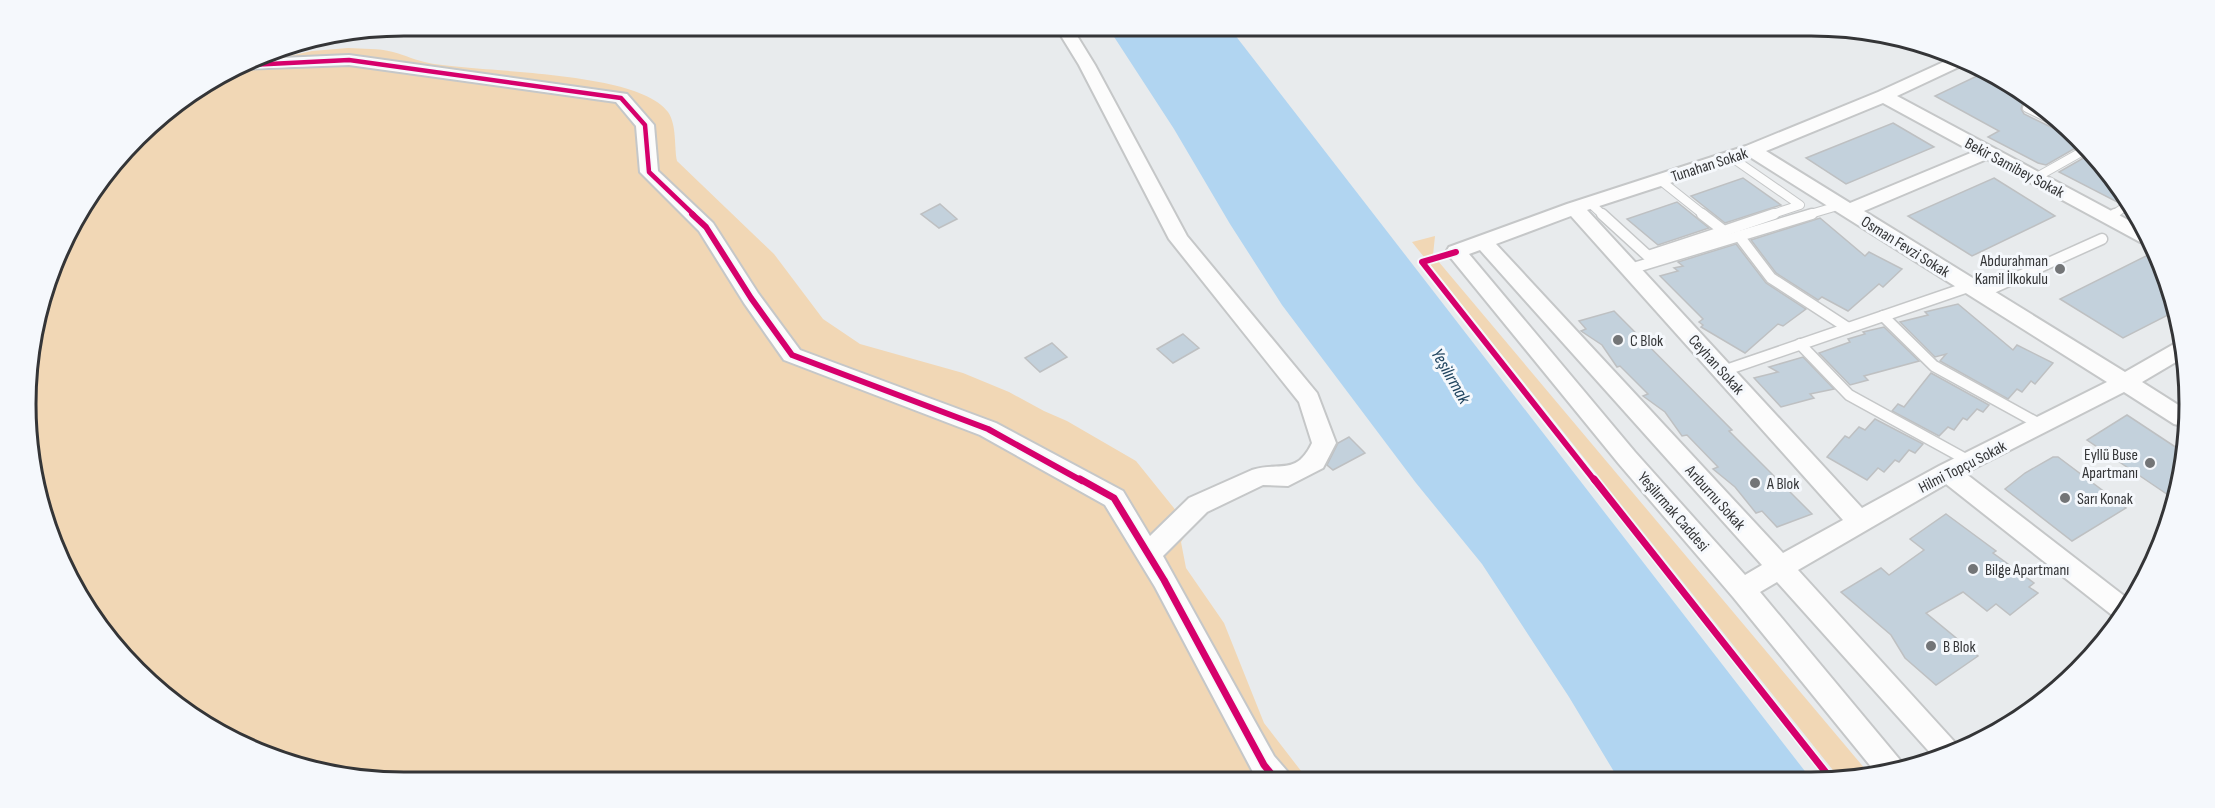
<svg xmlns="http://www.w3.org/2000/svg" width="2215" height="808" font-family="'Sofia Sans Condensed',sans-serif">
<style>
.green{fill:#f1d7b5}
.water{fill:#b1d5f1}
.building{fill:#c3d1dc;stroke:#bec0c2;stroke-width:1.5}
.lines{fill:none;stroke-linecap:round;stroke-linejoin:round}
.service-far1-casing{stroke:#c5c7c8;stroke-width:10}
.service-casing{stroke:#c5c7c8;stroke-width:13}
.minor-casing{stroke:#c5c7c8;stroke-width:4}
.service-far1{stroke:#fcfcfc;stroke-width:8}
.service{stroke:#fcfcfc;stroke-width:10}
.minor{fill:#fcfcfc;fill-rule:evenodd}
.cycleway-far2-casing{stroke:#f5f8fc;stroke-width:8}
.cycleway-far1-casing{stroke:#f5f8fc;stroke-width:10}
.cycleway-casing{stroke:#f5f8fc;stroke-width:10}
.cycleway-far2{stroke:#d6006c;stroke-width:4.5}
.cycleway-far1{stroke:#d6006c;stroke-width:6}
.cycleway{stroke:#d6006c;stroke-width:7}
.poi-dot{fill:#737577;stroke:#f5f8fc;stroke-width:2}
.labels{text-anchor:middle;stroke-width:6;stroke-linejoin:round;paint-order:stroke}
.street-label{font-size:16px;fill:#343537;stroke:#f5f8fc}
.poi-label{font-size:16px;fill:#343537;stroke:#f5f8fc;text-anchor:start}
.water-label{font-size:18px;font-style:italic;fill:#1f435e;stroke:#f5f8fc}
.rim{fill:none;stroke:#343537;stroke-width:3}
</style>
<rect width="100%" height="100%" fill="#e8ebed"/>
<!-- green -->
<g class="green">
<path d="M348 48C363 49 378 48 393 52 405 55 417 61 429 63 480 73 638 70 668 112 677 125 674 147 677 161L774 254 823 319 860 344 963 373 1009 392 1044 411 1067 421 1136 461 1190 528 1181 542 1186 568 1224 623 1264 723 1308 780 404 782 306 770 174 704 89 614 33 478 29 354 76 215 155 119 248 65 312 51Z"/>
<path d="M1435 236 1433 255 1871 776 1861 779H1840L1412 242Z"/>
</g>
<!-- water -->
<path class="water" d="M1107 26H1228L1811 779 1619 780 1569 697 1482 564 1416 483 1282 305 1230 224 1174 129Z"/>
<!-- building -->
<g class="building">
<path d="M1981 74 2041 104 2048 111 2027 102 2022 105 2021 109 2024 114 2057 130 2064 129 2079 146 2046 165 2038 163 1988 137 1999 131 1935 96Z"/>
<path d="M1893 123 1934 147 1846 184 1806 158Z"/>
<path d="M2087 156 2125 199 2119 203 2059 172Z"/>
<path d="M1743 178 1781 205 1725 223 1691 196Z"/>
<path d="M1994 178 2055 216 1972 256 1908 216Z"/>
<path d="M1677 202 1709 228 1658 245 1627 219Z"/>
<path d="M940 204 957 219 939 228 921 214Z"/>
<path d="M1820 218 1865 256 1869 252 1902 269 1883 287 1879 284 1848 311 1822 297 1818 300 1776 273 1751 240Z"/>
<path d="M1736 244 1766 283 1806 309 1783 326 1778 324 1745 353 1701 327 1703 325 1699 322 1703 319 1660 276 1678 271 1674 268 1683 266 1678 262Z"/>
<path d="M2152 253 2172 313 2123 338 2060 299Z"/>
<path d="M1958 304 2013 350 2017 345 2053 363 2035 384 2031 381 2022 392 2017 389 2008 399 1940 361 1946 354 1935 357 1900 322 1928 315 1925 312Z"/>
<path d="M1614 311 1732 430 1729 431 1812 514 1777 527 1762 511 1756 513 1735 487 1713 469 1718 467 1687 435 1682 436 1665 412 1643 396 1648 394 1620 366 1617 367 1602 345 1581 331 1586 329 1579 321Z"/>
<path d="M1884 327 1919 361 1864 376 1868 380 1850 385 1819 353 1850 342 1848 339 1865 334 1863 332Z"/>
<path d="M1183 334 1199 348 1173 363 1157 349Z"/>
<path d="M1052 343 1067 357 1040 372 1025 358Z"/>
<path d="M1803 357 1834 389 1810 394 1814 398 1781 407 1754 378 1778 372 1769 367Z"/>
<path d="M1931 373 1989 405 1983 412 1977 409 1967 420 1963 418 1954 430 1948 427 1939 436 1892 411 1898 404 1904 407Z"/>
<path d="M2127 415 2180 450 2177 501 2087 440Z"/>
<path d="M1875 419 1923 444 1915 453 1909 450 1899 462 1895 460 1884 472 1878 468 1867 480 1827 457 1845 436 1849 438 1859 427 1865 430Z"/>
<path d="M1349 437 1365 453 1333 470 1327 465 1338 443Z"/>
<path d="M2053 457H2058L2126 508 2072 541 2005 489 2025 473Z"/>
<path d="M1946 514 1996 551 1993 553 2034 583 2029 587 2038 593 2010 615 1996 604 1987 611 1963 592 1926 613 1978 656 1936 685 1905 658 1891 635 1841 592 1881 568 1889 575 1924 550 1910 539Z"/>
</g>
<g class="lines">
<!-- service-far1 casing -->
<g class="service-far1-casing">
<g id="service-far1">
<path d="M2027 108 2060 124"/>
<path d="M1731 157 1800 205 1770 215"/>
<path d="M2035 178 2083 151"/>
<path d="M1660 180 1704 215"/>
<path d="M1590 203 1603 215"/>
<path d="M1807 215 1841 205"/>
<path d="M2113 215 2129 204"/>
</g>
</g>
<!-- service casing -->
<g class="service-casing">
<g id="service">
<path d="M1602 214 1648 256 1724 231"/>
<path d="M1702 214 1724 231 1774 214"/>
<path d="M2109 218 2115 214"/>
<path d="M1739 236 1771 278 1848 328"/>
<path d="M1630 269 1812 214"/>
<path d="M1982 293 2102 239"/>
<path d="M1883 316 1934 366 2041 425"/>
<path d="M1800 344 1849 395 1969 461"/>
<path d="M1723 371 1971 286"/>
</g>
</g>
<!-- minor casing -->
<g class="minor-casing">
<g id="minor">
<path d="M1055 26H1071L1095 65 1187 236 1317 393 1336 443 1323 468 1288 486 1263 485 1207 512 1163 556 1274 756 1287 771 1291 780 1259 781 1254 774 1155 587 1105 505 980 435 784 360 744 303 699 231 640 172 636 126 616 102 349 65 242 69 258 59 349 55 627 94 654 125 658 171 713 223 758 293 800 350 996 423 1123 491 1150 536 1189 498 1252 470C1278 461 1296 477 1312 443L1299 402 1169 239 1079 65Z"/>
<path d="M1950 59 1963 65 1897 96 2143 228 2149 244 2140 242 1987 159 1864 211 2125 372 2181 340 2186 356 2142 382 2183 408 2182 426 2174 424 2124 392 1965 473 2132 602 2117 619 1946 484 1798 570 1961 749 1934 757 1777 582 1760 592 1905 766 1877 774 1733 597 1619 464 1446 252 1449 247 1567 204 1746 146 1878 92ZM1883 103 1973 152 1850 203 1766 151ZM1750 157 2107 382 1939 466 1862 508 1587 210ZM1571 216 1843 520 1783 553 1496 244ZM1480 250 1762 565 1745 575 1635 452 1469 254Z"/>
</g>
</g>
<!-- service-far1 -->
<use href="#service-far1" class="service-far1"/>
<!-- service -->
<use href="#service" class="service"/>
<!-- minor -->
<use href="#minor" class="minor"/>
<!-- cycleway-far2 casing -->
<g class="cycleway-far2-casing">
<path id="cycleway-far2" d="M248 65 349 60 621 98 645 125 649 172 694 215"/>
</g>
<!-- cycleway-far1 casing -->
<g class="cycleway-far1-casing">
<g id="cycleway-far1">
<path d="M692 214 706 227 751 298 792 355 988 429 1082 481"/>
<path d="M1456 252 1422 262 1595 481"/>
</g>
</g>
<!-- cycleway casing -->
<g class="cycleway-casing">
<g id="cycleway">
<path d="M1080 479 1114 498 1164 580 1264 765 1277 781"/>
<path d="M1594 479 1831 779"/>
</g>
</g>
<!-- cycleway-far2 -->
<use href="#cycleway-far2" class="cycleway-far2"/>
<!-- cycleway-far1 -->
<use href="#cycleway-far1" class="cycleway-far1"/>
<!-- cycleway -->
<use href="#cycleway" class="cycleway"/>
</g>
<!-- markers -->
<g class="poi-dot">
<circle cx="2060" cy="269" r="6"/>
<circle cx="1618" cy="340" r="6"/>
<circle cx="2150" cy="463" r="6"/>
<circle cx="1755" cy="483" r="6"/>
<circle cx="2065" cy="498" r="6"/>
<circle cx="1973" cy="569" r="6"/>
<circle cx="1931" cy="646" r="6"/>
</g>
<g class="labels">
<!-- street labels -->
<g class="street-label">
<text transform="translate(1709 164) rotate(-18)" y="6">Tunahan Sokak</text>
<text transform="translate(2015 167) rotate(28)" y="6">Bekir Samibey Sokak</text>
<text transform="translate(1906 246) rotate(32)" y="6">Osman Fevzi Sokak</text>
<text transform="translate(1717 364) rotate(48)" y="6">Ceyhan Sokak</text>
<text transform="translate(1962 466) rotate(-27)" y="6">Hilmi Topçu Sokak</text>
<text transform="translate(1716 497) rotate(48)" y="6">Arıburnu Sokak</text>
<text transform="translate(1674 511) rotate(49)" y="6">Yeşilırmak Caddesi</text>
</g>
<!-- poi labels -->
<g class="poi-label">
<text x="2048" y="266" text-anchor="end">Abdurahman<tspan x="2048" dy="18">Kamil İlkokulu</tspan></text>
<text x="1630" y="346">C Blok</text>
<text x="2138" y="460" text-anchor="end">Eyllü Buse<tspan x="2138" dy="18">Apartmanı</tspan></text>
<text x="1767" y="489">A Blok</text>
<text x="2077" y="504">Sarı Konak</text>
<text x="1985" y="575">Bilge Apartmanı</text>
<text x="1943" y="652">B Blok</text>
</g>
<!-- water labels -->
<g class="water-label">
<text transform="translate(1451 376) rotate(60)" y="6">Yeşilırmak</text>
</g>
</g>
<!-- crop -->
<path d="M0 0H2215V808H0ZM404 36H1811A368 368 0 0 1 2179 404V404A368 368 0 0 1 1811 772H404A368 368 0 0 1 36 404V404A368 368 0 0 1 404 36Z" fill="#f5f8fc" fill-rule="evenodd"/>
<path class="rim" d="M404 36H1811A368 368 0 0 1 2179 404V404A368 368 0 0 1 1811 772H404A368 368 0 0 1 36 404V404A368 368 0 0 1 404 36Z"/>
</svg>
